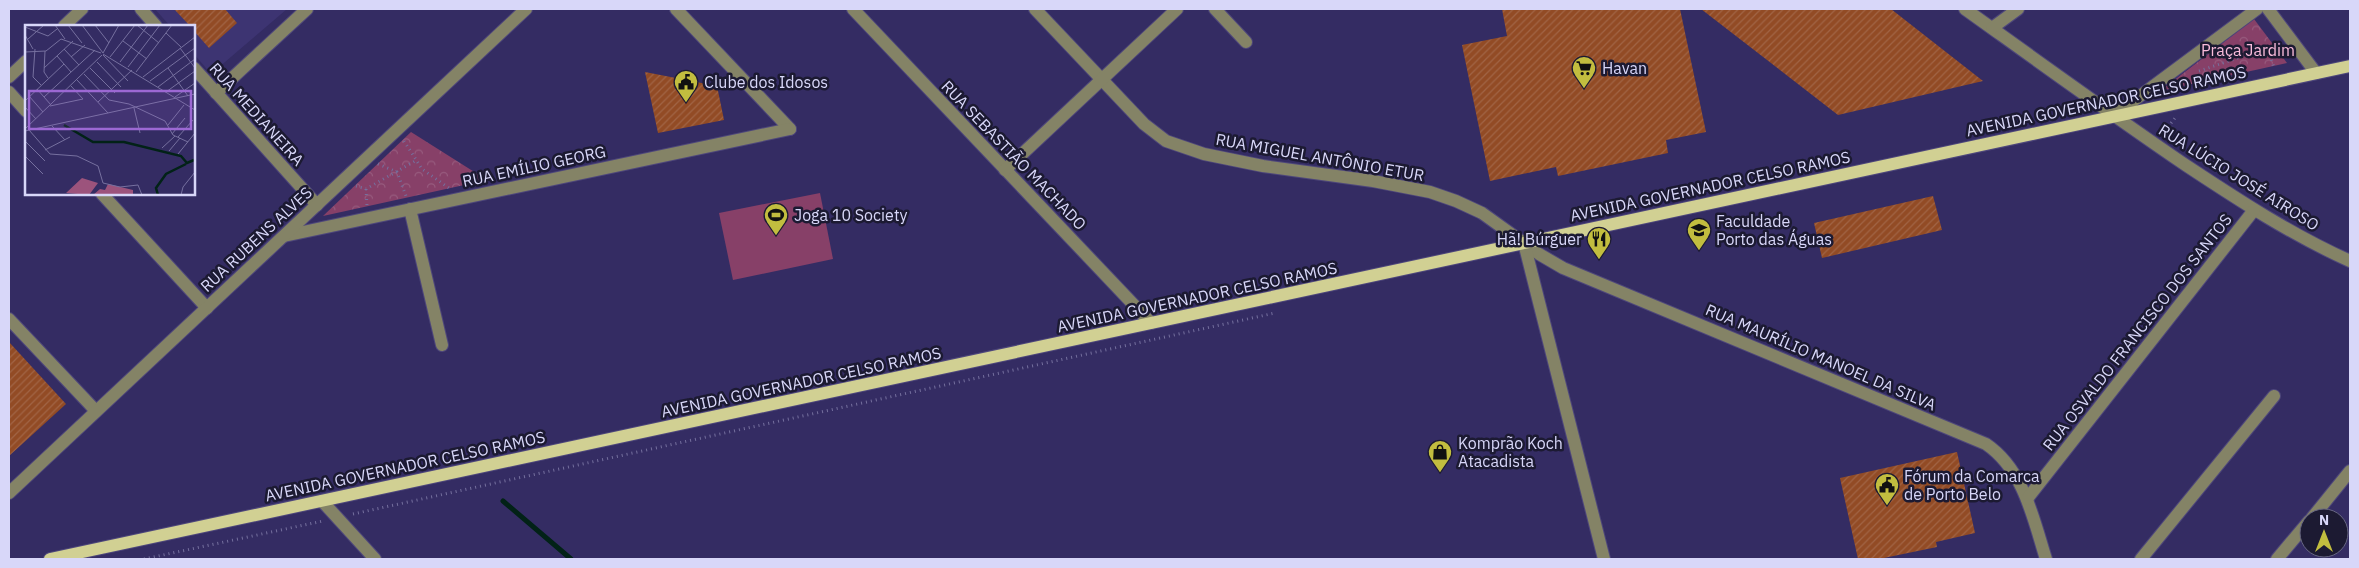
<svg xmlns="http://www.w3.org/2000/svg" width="2359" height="568" font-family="'IBM Plex Sans',sans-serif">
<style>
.built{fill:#3d3472}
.park{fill:url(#park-crowns)}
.pitch{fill:#874068}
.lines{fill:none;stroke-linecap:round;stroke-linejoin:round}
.stream{stroke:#022217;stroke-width:5}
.building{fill:url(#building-hatch)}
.minor-casing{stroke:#4e477b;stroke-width:14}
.major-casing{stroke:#4e477b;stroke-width:14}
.path{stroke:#75709e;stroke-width:3;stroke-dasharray:1 4;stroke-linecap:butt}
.minor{stroke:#848366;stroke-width:12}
.major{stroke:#d1d093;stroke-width:12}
.labels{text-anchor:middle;stroke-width:5;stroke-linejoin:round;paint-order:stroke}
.park-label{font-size:16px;fill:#fabbdb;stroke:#1c1a32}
.poi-label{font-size:16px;fill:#d8d7f9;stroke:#1c1a32;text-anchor:start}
.street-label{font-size:16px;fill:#d8d7f9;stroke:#1c1a32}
.inset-river{fill:none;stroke:#022217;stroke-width:2.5}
.inset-road{fill:none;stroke:#76709f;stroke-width:1}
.view{fill:#9c68d3;fill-opacity:0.15;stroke:#9c68d3;stroke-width:2.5}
.inset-edge{fill:none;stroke:#d8d7f9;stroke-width:2.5}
</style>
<defs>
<pattern id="park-crowns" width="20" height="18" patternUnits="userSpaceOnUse" patternTransform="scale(1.25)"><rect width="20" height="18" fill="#874068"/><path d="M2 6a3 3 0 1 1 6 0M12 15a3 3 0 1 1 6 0" fill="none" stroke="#975b7e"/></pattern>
<pattern id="building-hatch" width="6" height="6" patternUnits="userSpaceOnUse" patternTransform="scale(1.25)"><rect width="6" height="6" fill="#924b25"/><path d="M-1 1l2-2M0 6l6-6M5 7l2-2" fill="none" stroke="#a16445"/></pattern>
</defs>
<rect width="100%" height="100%" fill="#342c63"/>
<!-- built -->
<path class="built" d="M155 9H287L211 74 194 54V26H170Z"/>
<!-- park -->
<g class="park">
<path d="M2254 19 2287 63 2160 91Z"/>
<path d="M411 132 487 180 323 216Z"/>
</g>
<!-- pitch -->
<path class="pitch" d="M820 193 833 259 733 280 719 213Z"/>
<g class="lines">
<!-- stream -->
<path class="stream" d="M503 501 571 559"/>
</g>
<!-- building -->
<g class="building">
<path d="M174 9H225L237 23 209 48 194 31V26H190Z"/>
<path d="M1502 9H1680L1706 132 1666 140 1668 153 1558 176 1556 167 1490 181 1462 45 1507 36Z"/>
<path d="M1701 9H1891L1983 81 1838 115Z"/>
<path d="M645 72 717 86 724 120 658 133Z"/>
<path d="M1933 196 1942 230 1822 258 1814 223Z"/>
<path d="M9 342 66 404 9 456Z"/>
<path d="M1957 452 1975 533 1936 542 1937 547 1879 559H1858L1840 478Z"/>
</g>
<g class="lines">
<!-- minor casing -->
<g class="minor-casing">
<g id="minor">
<path d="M141 9 156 26"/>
<path d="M676 9 790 129"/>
<path d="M853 9 1151 323"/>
<path d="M1035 9 1144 124 1166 141 1204 154 1263 166 1373 181 1430 192 1456 201 1482 213 1539 254 1563 268 1986 444C2024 470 2033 518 2046 559"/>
<path d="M1215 9 1246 42"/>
<path d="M1965 9C2039 62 2112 115 2187 166 2240 201 2292 235 2350 261"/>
<path d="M2268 9 2316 73"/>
<path d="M64 26 82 9"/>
<path d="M1992 28 2018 9"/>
<path d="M194 68 317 205"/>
<path d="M9 77 26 61"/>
<path d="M9 92 26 111"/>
<path d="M216 93 307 9"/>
<path d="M2113 116 2257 9"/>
<path d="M1005 170 1177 9"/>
<path d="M102 194 207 308"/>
<path d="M410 209 442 345"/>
<path d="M284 236 790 129"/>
<path d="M1524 243 1604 559"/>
<path d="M9 319 96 411"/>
<path d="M9 493 526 9"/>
<path d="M2027 499 2254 210"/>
<path d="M322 501 375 559"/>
<path d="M2312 518 2350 471"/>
<path d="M2141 559 2274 396"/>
<path d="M2277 559 2309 521"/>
</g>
</g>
<!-- major casing -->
<g class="major-casing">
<path id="major" d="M50 559 2350 66"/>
</g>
<!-- path -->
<g class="path">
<path d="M2199 71 2268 48 2274 68"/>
<path d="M2168 137V127L2175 118"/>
<path d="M404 141 422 169 449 188"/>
<path d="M378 164 397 172 406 196"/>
<path d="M356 186 366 189 415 161"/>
<path d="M366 189 367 206"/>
<path d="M353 514 1275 313"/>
<path d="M144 559 323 521"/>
</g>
<!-- minor -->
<use href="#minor" class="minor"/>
<!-- major -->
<use href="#major" class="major"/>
</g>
<!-- icons -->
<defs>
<g id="supermarket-pin" transform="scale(1.25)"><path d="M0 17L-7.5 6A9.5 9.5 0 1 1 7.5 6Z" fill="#c2bd3f" stroke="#1c1a32"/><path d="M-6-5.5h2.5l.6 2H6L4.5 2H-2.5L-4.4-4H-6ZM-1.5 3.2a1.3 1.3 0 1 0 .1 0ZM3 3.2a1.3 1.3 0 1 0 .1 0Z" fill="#111"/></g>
<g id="civic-pin" transform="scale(1.25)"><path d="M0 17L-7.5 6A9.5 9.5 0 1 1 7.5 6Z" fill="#c2bd3f" stroke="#1c1a32"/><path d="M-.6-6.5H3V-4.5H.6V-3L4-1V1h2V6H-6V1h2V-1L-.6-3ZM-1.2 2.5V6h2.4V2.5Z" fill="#111"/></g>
<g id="stadium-pin" transform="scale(1.25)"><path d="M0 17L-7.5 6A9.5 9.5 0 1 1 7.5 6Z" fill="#c2bd3f" stroke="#1c1a32"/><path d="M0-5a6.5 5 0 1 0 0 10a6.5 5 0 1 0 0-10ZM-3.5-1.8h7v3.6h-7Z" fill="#111"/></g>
<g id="university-pin" transform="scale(1.25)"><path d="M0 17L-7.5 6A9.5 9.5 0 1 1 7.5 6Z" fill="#c2bd3f" stroke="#1c1a32"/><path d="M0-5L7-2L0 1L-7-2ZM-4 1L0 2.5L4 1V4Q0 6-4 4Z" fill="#111"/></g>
<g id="restaurant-pin" transform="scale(1.25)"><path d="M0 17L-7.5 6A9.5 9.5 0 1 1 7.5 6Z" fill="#c2bd3f" stroke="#1c1a32"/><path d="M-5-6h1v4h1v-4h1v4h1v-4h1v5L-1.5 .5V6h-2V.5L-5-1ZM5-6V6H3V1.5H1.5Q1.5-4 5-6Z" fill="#111"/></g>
<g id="shop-pin" transform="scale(1.25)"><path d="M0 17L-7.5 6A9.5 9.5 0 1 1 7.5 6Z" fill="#c2bd3f" stroke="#1c1a32"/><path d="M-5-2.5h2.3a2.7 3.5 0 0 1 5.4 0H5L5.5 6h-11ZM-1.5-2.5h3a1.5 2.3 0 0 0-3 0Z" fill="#111"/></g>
</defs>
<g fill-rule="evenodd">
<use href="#supermarket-pin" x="1584" y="68"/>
<use href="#civic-pin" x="686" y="82"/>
<use href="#stadium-pin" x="776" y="215"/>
<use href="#university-pin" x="1699" y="230"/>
<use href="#restaurant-pin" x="1599" y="239"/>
<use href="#shop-pin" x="1440" y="452"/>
<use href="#civic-pin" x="1887" y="485"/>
</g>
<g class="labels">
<!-- park labels -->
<g class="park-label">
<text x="2248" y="56">Praça Jardim</text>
</g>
<!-- poi labels -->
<g class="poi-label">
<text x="1602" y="74">Havan</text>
<text x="704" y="88">Clube dos Idosos</text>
<text x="794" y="221">Joga 10 Society</text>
<text x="1716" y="227">Faculdade<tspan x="1716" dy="18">Porto das Águas</tspan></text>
<text x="1582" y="245" text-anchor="end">Hã! Búrguer</text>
<text x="1458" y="449">Komprão Koch<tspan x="1458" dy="18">Atacadista</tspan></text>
<text x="1904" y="482">Fórum da Comarca<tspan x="1904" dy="18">de Porto Belo</tspan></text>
</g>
<!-- street labels -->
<g class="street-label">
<text transform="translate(2106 101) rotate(-12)" y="6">AVENIDA GOVERNADOR CELSO RAMOS</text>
<text transform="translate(257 114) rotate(48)" y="6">RUA MEDIANEIRA</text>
<text transform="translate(1014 155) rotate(46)" y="6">RUA SEBASTIÃO MACHADO</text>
<text transform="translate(1320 157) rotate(10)" y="6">RUA MIGUEL ANTÔNIO ETUR</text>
<text transform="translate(534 166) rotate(-12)" y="6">RUA EMÍLIO GEORG</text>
<text transform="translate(2239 177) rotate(32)" y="6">RUA LÚCIO JOSÉ AIROSO</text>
<text transform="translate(1710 186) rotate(-12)" y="6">AVENIDA GOVERNADOR CELSO RAMOS</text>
<text transform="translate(256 239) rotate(-43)" y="6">RUA RUBENS ALVES</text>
<text transform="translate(1197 297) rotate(-12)" y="6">AVENIDA GOVERNADOR CELSO RAMOS</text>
<text transform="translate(2137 332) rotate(-52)" y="6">RUA OSVALDO FRANCISCO DOS SANTOS</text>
<text transform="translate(1821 357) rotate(23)" y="6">RUA MAURÍLIO MANOEL DA SILVA</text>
<text transform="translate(801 382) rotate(-12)" y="6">AVENIDA GOVERNADOR CELSO RAMOS</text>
<text transform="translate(405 466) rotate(-12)" y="6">AVENIDA GOVERNADOR CELSO RAMOS</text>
</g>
</g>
<!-- overview -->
<g transform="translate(25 25)">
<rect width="170" height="170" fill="#342c63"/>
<path d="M57 153 73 158 64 170 41 168ZM83 159 108 165V170H68L75 164 80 165Z" fill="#9c537c"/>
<path class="inset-river" d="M39 100 68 117H99L156 131 162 138 169 135M133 170 131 163 141 149 161 139"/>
<path class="inset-road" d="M30 0 40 14M43 0 57 18M57 0 78 28 94 0M70 0 84 18M112 0 134 18M0 2 23 11 32 4M141 8 156 22M0 10 8 24M3 14 19 0M98 16 122 34M155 23 170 43M10 24 8 52 16 60M39 24 54 40M20 26 19 47 23 53M0 27 21 26 36 14 76 28M78 29 170 85M78 30 103 56M32 31 46 47M46 32 60 20M85 32 110 0M72 37 96 62M95 37 123 0M103 42 135 0M19 43 48 16M65 43 90 68M143 43 163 71M111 47 147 0M59 49 84 75 104 79 140 96 148 110 163 117M118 52 170 12M52 55 83 88M125 56 170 23M46 61 58 74M133 62 170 34M12 64 26 80M141 67 170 46M4 71 18 87M19 72 70 25M150 72 170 58M1 75 39 39M73 77 107 45M25 81 58 74M0 82 11 94M109 83 115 108M143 100 159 80M27 101 40 115M0 102V106L170 69M1 103 77 30M4 105 25 129 52 131 73 141 78 158 95 162 113 160 117 170M147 109 160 93M153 112 168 95M0 116 20 136M137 123 150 111M20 125 45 112M144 126 155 113M153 129 170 108M0 131 18 149M156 170 158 162 170 147"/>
<path class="view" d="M4 66H166V104H4Z"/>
<rect width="170" height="170" class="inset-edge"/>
</g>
<!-- border -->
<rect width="2359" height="568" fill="none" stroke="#d8d7f9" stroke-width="20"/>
<!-- north arrow -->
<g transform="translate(2324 533)"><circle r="24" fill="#1c1a32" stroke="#676682"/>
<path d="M0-4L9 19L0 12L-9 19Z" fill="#c2bd3f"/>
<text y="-8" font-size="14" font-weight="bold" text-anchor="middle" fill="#d8d7f9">N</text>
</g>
</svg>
